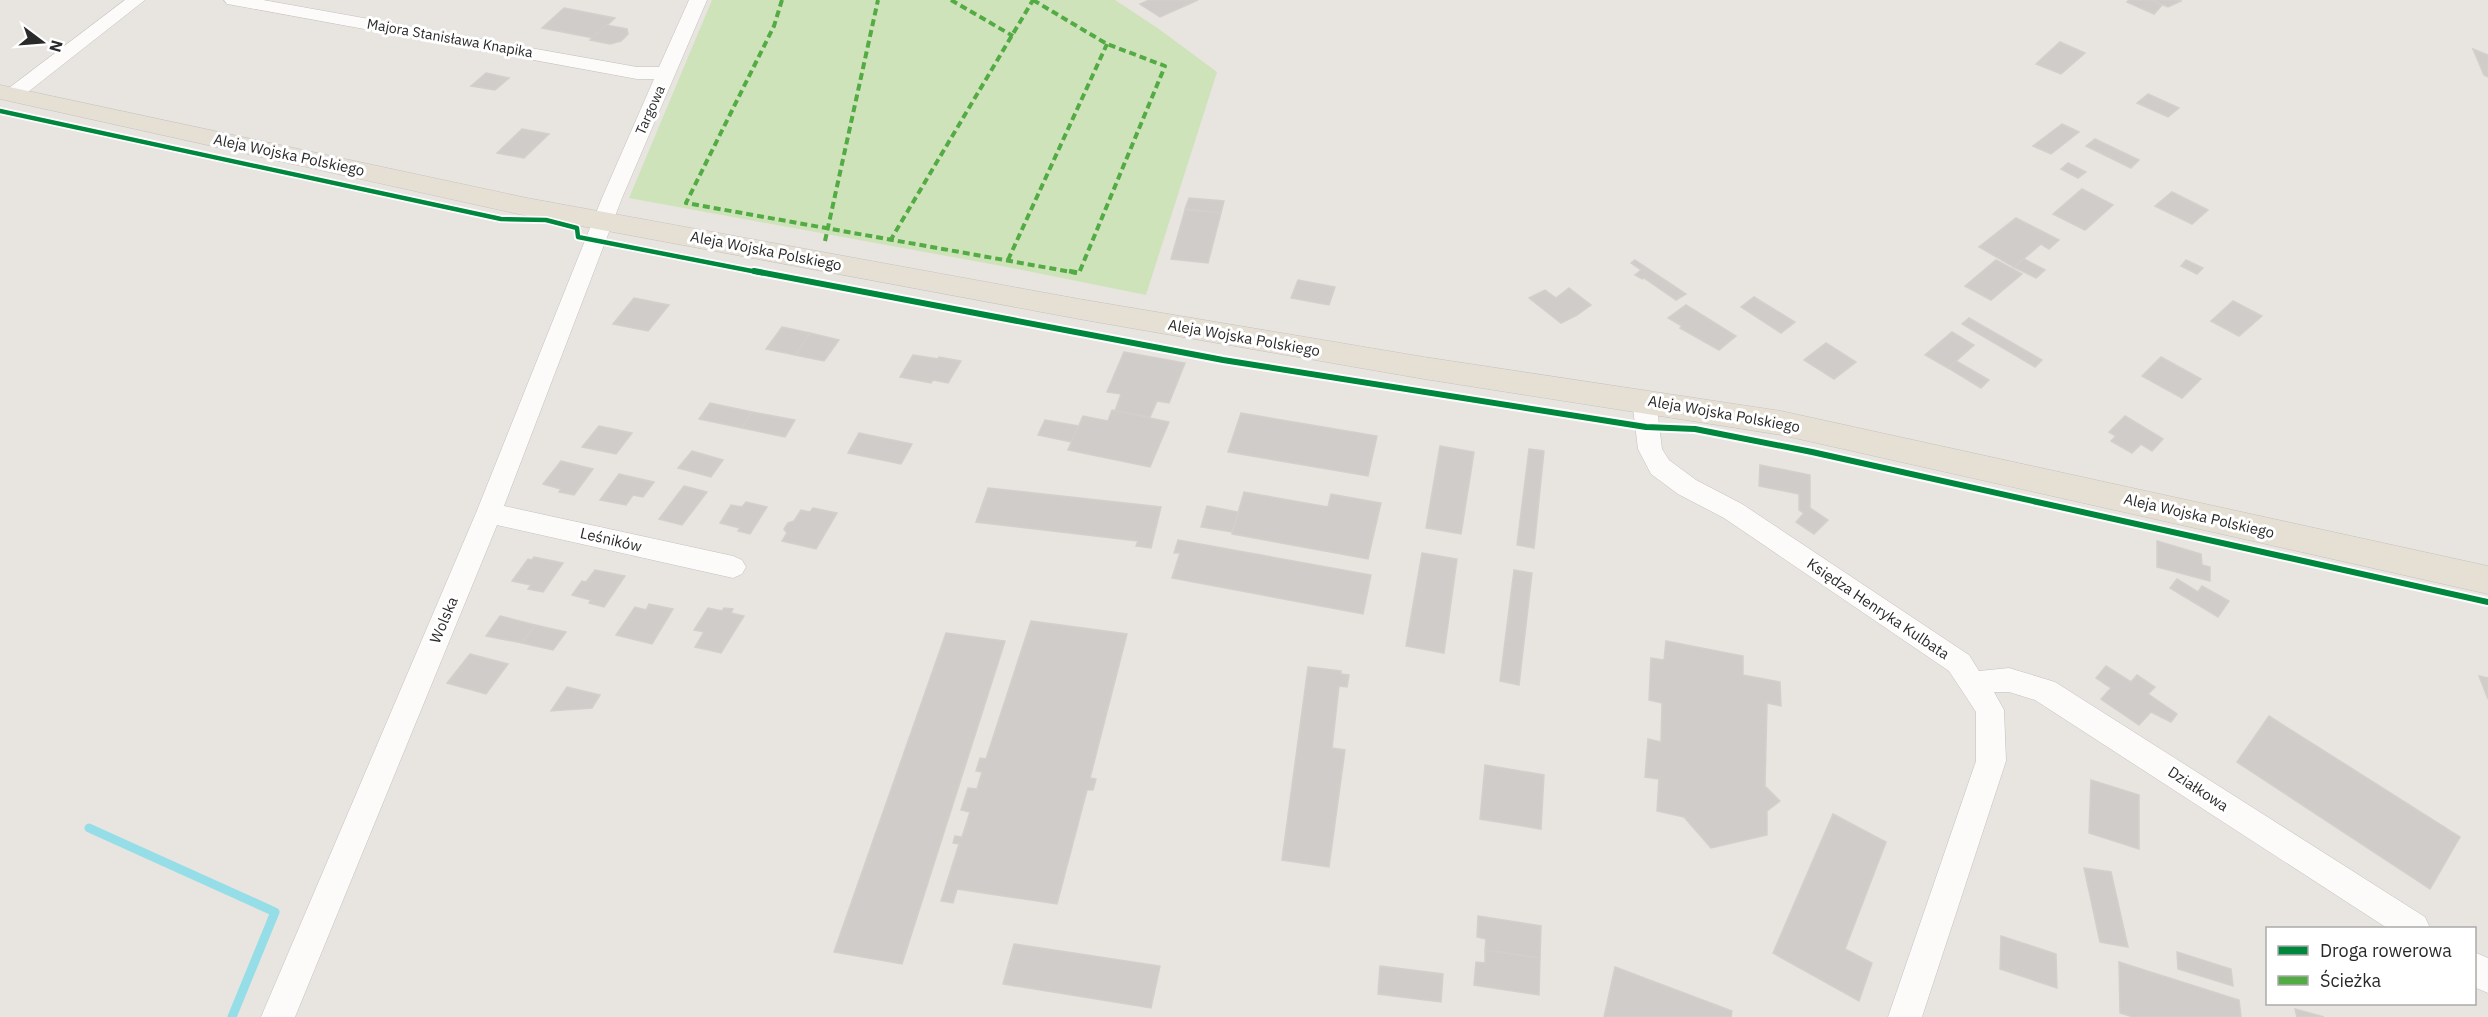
<svg xmlns="http://www.w3.org/2000/svg" width="2488" height="1017" font-family="'IBM Plex Sans',sans-serif">
<style>
.green{fill:#cfe3ba}
.lines{fill:none;stroke-linecap:round;stroke-linejoin:round}
.stream{stroke:#95dee8;stroke-width:9}
.building{fill:#cfccc9;stroke:#d3d0cc;stroke-width:1.5}
.street-casing{stroke:#c2c1c1;stroke-width:1}
.primary-casing{stroke:#c4c3c1;stroke-width:1}
.street{fill:#fcfbfa;fill-rule:evenodd}
.primary{fill:#e5dfd4;fill-rule:evenodd}
.quiet-far1{stroke:#53ab44;stroke-width:4;stroke-dasharray:7 4;stroke-linecap:butt}
.quiet{stroke:#53ab44;stroke-width:4.5;stroke-dasharray:8 4.5;stroke-linecap:butt}
.cycleway-far1-casing{stroke:#fff;stroke-width:8}
.cycleway-casing{stroke:#fff;stroke-width:10}
.cycleway-far1{stroke:#00873e;stroke-width:4.5}
.cycleway{stroke:#00873e;stroke-width:6}
.labels{text-anchor:middle;stroke-width:6;stroke-linejoin:round;paint-order:stroke}
.far-street-label{font-size:14px;fill:#2a2a2a;stroke:#fff}
.street-label{font-size:15px;fill:#2a2a2a;stroke:#fff}
</style>
<rect width="100%" height="100%" fill="#e8e4e0"/>
<!-- green -->
<path class="green" d="M712 0H1115L1159 29 1217 72 1146 295 1007 267 629 198Z"/>
<g class="lines">
<!-- stream -->
<path class="stream" d="M89 828 275 912 232 1017"/>
</g>
<!-- building -->
<g class="building">
<path d="M1149 0H1198L1160 17 1140 4Z"/>
<path d="M2129 0H2151L2162 5 2154 14 2127 2Z"/>
<path d="M2151 0H2179L2181 1 2168 7Z"/>
<path d="M564 8 615 18 593 38 542 28Z"/>
<path d="M606 25 627 29 628 34 621 41 610 44 590 40Z"/>
<path d="M2060 42 2085 53 2061 74 2036 64Z"/>
<path d="M2473 49 2488 55V77L2484 75Z"/>
<path d="M486 73 509 78 495 90 471 86Z"/>
<path d="M2148 94 2179 108 2168 117 2137 103Z"/>
<path d="M2062 124 2079 132 2051 154 2033 146Z"/>
<path d="M522 129 549 134 524 158 497 153Z"/>
<path d="M2095 139 2139 160 2131 168 2086 146Z"/>
<path d="M2068 163 2086 172 2078 178 2061 169Z"/>
<path d="M2082 189 2113 205 2085 230 2053 214Z"/>
<path d="M2172 192 2208 210 2192 224 2155 206Z"/>
<path d="M1189 198 1224 201 1221 213 1185 209Z"/>
<path d="M1185 210 1221 213 1208 263 1171 259Z"/>
<path d="M2016 218 2059 240 2049 249 2041 244 2014 267 1979 247Z"/>
<path d="M2024 259 2045 270 2036 278 2014 267Z"/>
<path d="M1635 260 1686 294 1676 300 1644 278 1642 279 1635 275 1641 270 1631 263Z"/>
<path d="M1996 260 2022 274 1991 300 1965 286Z"/>
<path d="M2186 260 2203 268 2197 274 2181 266Z"/>
<path d="M1298 280 1335 287 1329 305 1291 298Z"/>
<path d="M1569 288 1591 305 1577 315 1561 323 1529 298 1545 290 1556 298Z"/>
<path d="M1754 297 1795 322 1781 333 1741 307Z"/>
<path d="M634 298 669 305 648 331 613 324Z"/>
<path d="M2233 301 2262 316 2239 336 2211 321Z"/>
<path d="M1686 305 1736 336 1719 350 1680 328 1682 326 1668 318Z"/>
<path d="M1969 318 2042 360 2035 367 1962 324Z"/>
<path d="M782 327 810 333 795 355 766 349Z"/>
<path d="M1952 332 1974 345 1948 368 1925 355Z"/>
<path d="M810 333 839 340 824 361 795 355Z"/>
<path d="M1826 343 1856 362 1834 379 1804 360Z"/>
<path d="M1124 352 1185 363 1169 403 1157 401 1150 417 1115 411 1121 394 1107 392Z"/>
<path d="M913 355 938 359 939 357 961 361 948 383 933 380 931 383 900 377Z"/>
<path d="M2161 357 2201 379 2182 398 2142 376Z"/>
<path d="M1956 361 1989 380 1981 388 1948 368Z"/>
<path d="M710 403 752 412 742 428 699 419Z"/>
<path d="M1112 410 1169 422 1150 467 1068 450 1083 416 1108 421Z"/>
<path d="M752 412 795 420 785 437 742 428Z"/>
<path d="M1241 413 1377 436 1368 476 1228 452Z"/>
<path d="M2125 416 2163 439 2152 451 2141 444 2132 453 2111 441 2116 436 2109 432Z"/>
<path d="M1045 420 1079 426 1071 442 1038 435Z"/>
<path d="M599 426 632 433 616 454 582 447Z"/>
<path d="M859 433 912 444 901 464 848 453Z"/>
<path d="M1440 446 1474 452 1461 534 1426 528Z"/>
<path d="M1529 449 1544 451 1534 548 1517 545Z"/>
<path d="M692 451 723 460 711 477 678 468Z"/>
<path d="M561 461 593 469 574 495 559 492 561 489 543 484Z"/>
<path d="M1760 465 1810 475V508L1828 520 1814 534 1796 522 1804 513 1799 510V494L1759 486Z"/>
<path d="M619 474 654 482 643 497 633 495 626 505 600 500Z"/>
<path d="M684 486 707 492 682 525 659 519Z"/>
<path d="M988 488 1161 507 1151 548 1136 546 1138 541 976 522Z"/>
<path d="M1244 492 1328 507 1331 494 1381 503 1368 559 1232 534Z"/>
<path d="M746 502 767 507 750 534 738 531 740 528 720 523 731 505 742 507Z"/>
<path d="M1207 506 1238 512 1232 532 1201 527Z"/>
<path d="M813 508 837 513 816 549 782 541 787 533 784 529 788 523 794 521 801 510 810 512Z"/>
<path d="M1178 540 1371 575 1363 614 1172 578 1180 553H1174Z"/>
<path d="M2157 541 2201 554 2202 565 2210 567V581L2157 567Z"/>
<path d="M1422 553 1457 559 1444 653 1406 646Z"/>
<path d="M534 557 563 563 543 592 528 589 531 585 512 581 528 559 532 560Z"/>
<path d="M595 570 625 576 604 607 589 603 591 600 572 595 582 581 586 582Z"/>
<path d="M1514 570 1532 573 1519 685 1500 681Z"/>
<path d="M2177 579 2198 592 2202 586 2229 601 2218 617 2170 588Z"/>
<path d="M649 604 673 609 652 644 616 635 635 607 646 610Z"/>
<path d="M708 608 722 611 724 608 733 609 731 613 744 616 721 653 695 647 704 632 694 630Z"/>
<path d="M500 616 535 625 522 643 486 636Z"/>
<path d="M1031 621 1127 634 1090 778 1096 779 1093 790H1087L1057 904 957 889 953 903 941 901 959 844 953 843 955 836 962 837 970 812 961 810 968 788 977 789 982 772 976 771 980 758 986 759Z"/>
<path d="M535 625 566 632 553 650 522 643Z"/>
<path d="M946 633 1005 641 902 964 834 952Z"/>
<path d="M1666 641 1743 656V675L1780 682 1781 706 1767 703 1765 786 1780 801 1767 811V835L1711 848 1684 817 1657 811 1659 779 1645 777 1648 739 1661 742 1662 703 1649 700 1651 658 1664 660Z"/>
<path d="M470 654 508 664 486 694 447 683Z"/>
<path d="M2106 666 2131 682 2137 675 2155 687 2148 694 2177 714 2171 722 2151 712 2139 725 2101 699 2111 688 2096 678Z"/>
<path d="M1308 667 1341 671V674L1349 675 1347 687 1339 686 1332 748 1345 750 1329 867 1282 860Z"/>
<path d="M2479 676 2488 678V699Z"/>
<path d="M567 687 600 695 592 708 551 711Z"/>
<path d="M2269 716 2460 837 2430 889 2237 762Z"/>
<path d="M1485 765 1544 775 1541 829 1480 819Z"/>
<path d="M2091 780 2139 795V849L2089 833Z"/>
<path d="M1833 814 1886 842 1845 949 1872 963 1859 1001 1773 953Z"/>
<path d="M2084 868 2111 872 2128 947 2100 942Z"/>
<path d="M1478 916 1541 926 1540 958 1485 950 1486 939 1477 937Z"/>
<path d="M2001 936 2056 954 2057 988 2000 969Z"/>
<path d="M1014 944 1160 966 1151 1008 1003 984Z"/>
<path d="M1485 950 1540 958 1539 995 1474 985 1476 962 1485 963Z"/>
<path d="M2177 952 2231 969 2233 986 2178 969Z"/>
<path d="M2119 962 2239 1000 2241 1017H2133L2120 1013Z"/>
<path d="M1380 966 1443 974 1441 1002 1378 994Z"/>
<path d="M1615 967 1732 1011 1731 1017H1604Z"/>
<path d="M2295 1009 2324 1017H2297Z"/>
</g>
<g class="lines">
<!-- street casing -->
<g class="street-casing">
<g id="street">
<path d="M125 0H145L19 99H5L2 95 5 91Z"/>
<path d="M224 0H263L637 67H659L689 0H707L622 198 504 506 733 556 742 560 746 567 742 574 733 578 497 525 295 1017H261L476 513 602 198 654 79H637L233 5 227 4Z"/>
<path d="M1644 391 1652 394 1656 400 1662 449 1669 460 1696 480 1742 504 1969 655 1979 671 2009 668 2055 682 2425 917 2430 928H2387L2035 700 2009 692H1994L2004 710 2006 761 1922 1017H1888L1976 761V712L1949 671 1724 518 1678 494 1651 474 1638 449 1632 400 1636 394Z"/>
<path d="M2474 952 2488 958V993L2474 987Z"/>
</g>
</g>
<!-- primary casing -->
<g class="primary-casing">
<path id="primary" d="M0 85 527 198 1079 299 1424 357 1781 411 2488 566V594L1781 435 1424 379 1079 319 527 216 0 99Z"/>
</g>
<!-- street -->
<use href="#street" class="street"/>
<!-- primary -->
<use href="#primary" class="primary"/>
<!-- quiet-far1 -->
<g class="quiet-far1">
<path d="M782 0 774 26 686 203 1077 273"/>
<path d="M951 0 1013 36"/>
<path d="M1033 0 1107 44 1165 66 1079 273"/>
<path d="M825 241 878 0"/>
<path d="M890 241 1033 0"/>
<path d="M1008 260 1107 44"/>
</g>
<!-- quiet -->
<path class="quiet" d="M1069 271 1079 273 1080 271"/>
<!-- cycleway-far1 casing -->
<g class="cycleway-far1-casing">
<path id="cycleway-far1" d="M0 111 501 219 546 220 577 228 578 237 762 273"/>
</g>
<!-- cycleway casing -->
<g class="cycleway-casing">
<path id="cycleway" d="M754 271 1223 360 1646 427 1695 429 1812 452 2488 602"/>
</g>
<!-- cycleway-far1 -->
<use href="#cycleway-far1" class="cycleway-far1"/>
<!-- cycleway -->
<use href="#cycleway" class="cycleway"/>
</g>
<g class="labels">
<!-- far-street labels -->
<g class="far-street-label">
<text transform="translate(450 38) rotate(10)" y="5">Majora Stanisława Knapika</text>
<text transform="translate(650 110) rotate(-66)" y="5">Targowa</text>
</g>
<!-- street labels -->
<g class="street-label">
<text transform="translate(289 155) rotate(12)" y="5">Aleja Wojska Polskiego</text>
<text transform="translate(766 251) rotate(11)" y="5">Aleja Wojska Polskiego</text>
<text transform="translate(1244 338) rotate(10)" y="5">Aleja Wojska Polskiego</text>
<text transform="translate(1724 414) rotate(10)" y="5">Aleja Wojska Polskiego</text>
<text transform="translate(2199 516) rotate(13)" y="5">Aleja Wojska Polskiego</text>
<text transform="translate(611 540) rotate(13)" y="5">Leśników</text>
<text transform="translate(1878 609) rotate(34)" y="5">Księdza Henryka Kulbata</text>
<text transform="translate(444 620) rotate(-67)" y="5">Wolska</text>
<text transform="translate(2198 789) rotate(33)" y="5">Działkowa</text>
</g>
</g>
<!-- legend -->
<rect x="2266" y="927" width="210" height="78" fill="#ffffff" stroke="#aaaaaa" stroke-width="1.5"/>
<rect x="2278" y="946" width="30" height="9" fill="#00873e" stroke="#aaaaaa" stroke-width="1.5"/>
<text x="2320" y="957" font-size="18" fill="#2a2a2a">Droga rowerowa</text>
<rect x="2278" y="976" width="30" height="9" fill="#53ab44" stroke="#aaaaaa" stroke-width="1.5"/>
<text x="2320" y="987" font-size="18" fill="#2a2a2a">Ścieżka</text>
<!-- north arrow -->
<g transform="translate(42 42) rotate(106)" stroke="#ffffff" stroke-width="4.5" paint-order="stroke">
<path d="M0-4.5L10 22L0 15L-10 22Z" fill="#2a2a2a"/>
<text y="-9" font-size="16" font-weight="bold" text-anchor="middle" fill="#2a2a2a">N</text>
</g>
</svg>
